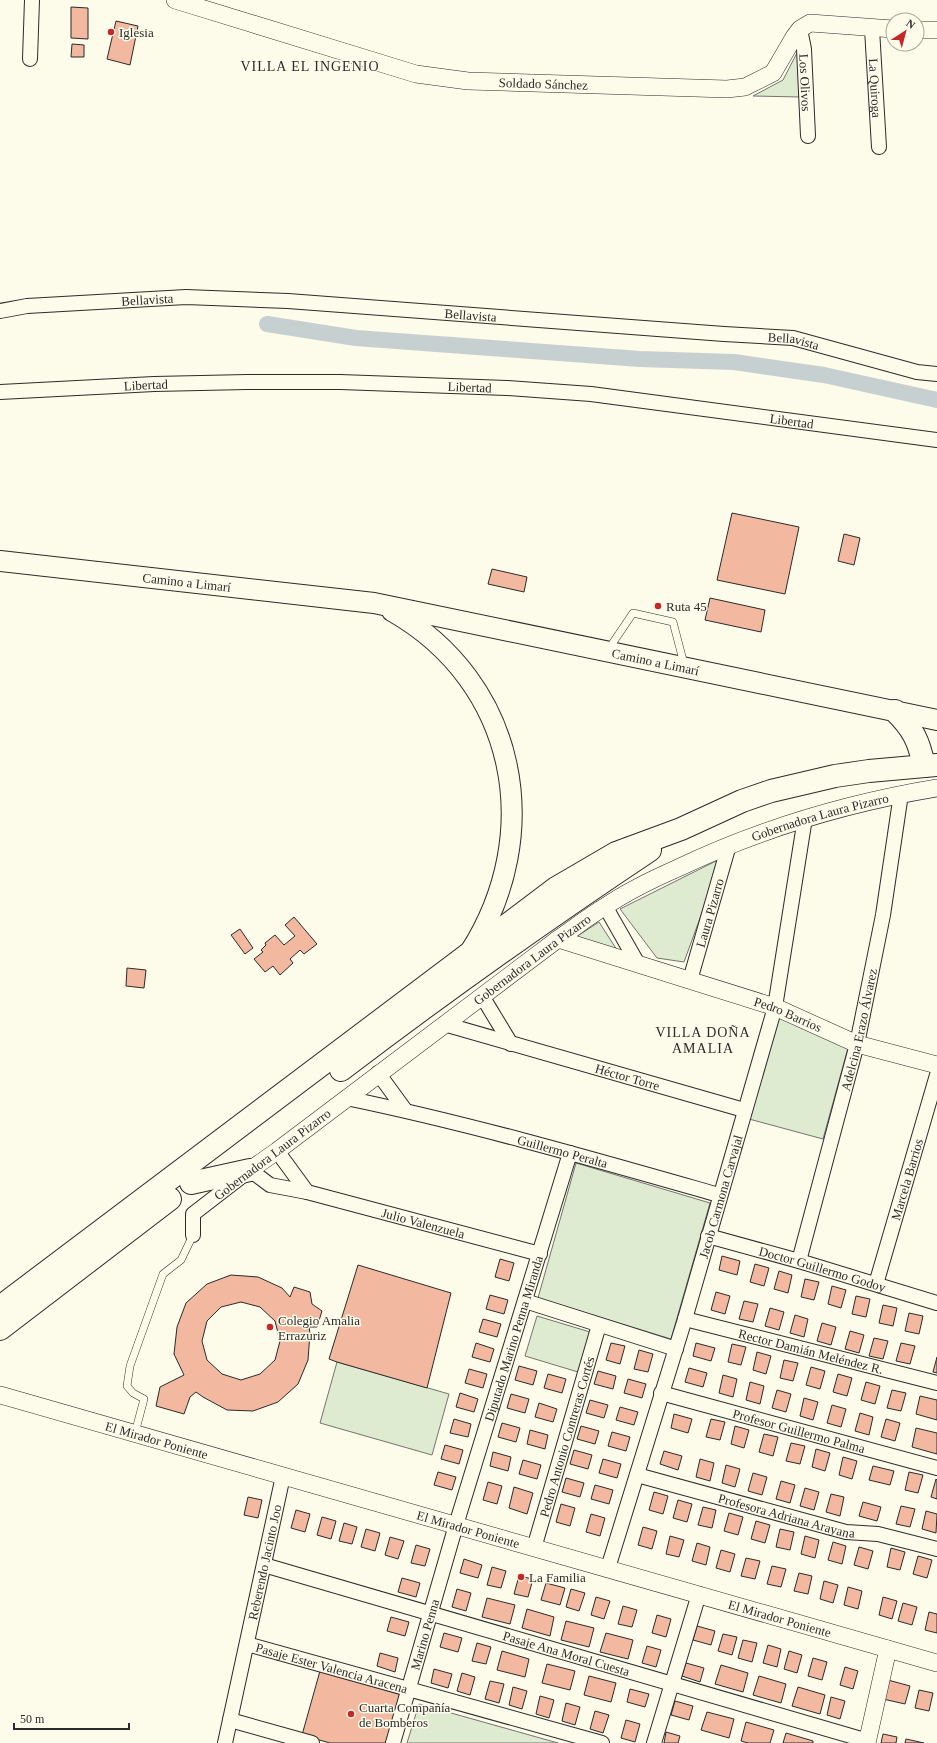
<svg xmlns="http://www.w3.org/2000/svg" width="937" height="1743" font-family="'Times New Roman',serif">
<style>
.green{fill:#deebd1;stroke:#74746e}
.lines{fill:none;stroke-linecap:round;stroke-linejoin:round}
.canal{stroke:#c7d0d0;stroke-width:16}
.building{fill:#f2b8a0;stroke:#2b2b2b;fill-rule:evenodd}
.service-casing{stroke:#2b2b2b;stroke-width:8}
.minor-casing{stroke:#2b2b2b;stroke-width:16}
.tertiary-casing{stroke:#2b2b2b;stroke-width:18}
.secondary-casing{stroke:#2b2b2b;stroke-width:22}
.primary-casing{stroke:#2b2b2b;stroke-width:24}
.service{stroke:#fdfbea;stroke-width:7}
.minor{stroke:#fdfbea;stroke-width:14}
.tertiary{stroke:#fdfbea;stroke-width:17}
.secondary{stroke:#fdfbea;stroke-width:20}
.primary{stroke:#fdfbea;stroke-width:22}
.poi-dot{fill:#c62828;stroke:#fdfbea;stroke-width:1.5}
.labels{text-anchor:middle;stroke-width:3;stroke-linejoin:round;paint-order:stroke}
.poi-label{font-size:13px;fill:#2b2b2b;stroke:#fdfbea;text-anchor:start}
.street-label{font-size:13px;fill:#2b2b2b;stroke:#fdfbea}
.neighbourhood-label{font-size:14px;letter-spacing:1px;fill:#2b2b2b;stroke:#fdfbea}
</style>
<rect width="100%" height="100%" fill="#fdfbea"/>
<!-- green -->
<g class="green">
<path d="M799 49 800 97 753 96 783 80Z"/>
<path d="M722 858 684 962 657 958 620 909Z"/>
<path d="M599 922 617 950 573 939Z"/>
<path d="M779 1017 848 1048 823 1139 749 1119Z"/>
<path d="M576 1163 710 1203 671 1339 538 1298Z"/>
<path d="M537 1316 590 1332 578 1372 525 1356Z"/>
<path d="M337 1362 449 1394 432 1455 320 1423Z"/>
<path d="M419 1704 558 1743H407Z"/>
</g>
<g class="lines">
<!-- canal -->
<path class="canal" d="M267 324 356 338 640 359 734 362 824 375 937 400"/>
</g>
<!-- building -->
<g class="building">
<path d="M71 7 88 8V39L71 38Z"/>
<path d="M116 21 138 26 130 65 107 59Z"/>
<path d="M72 44 84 45V57H71Z"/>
<path d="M732 513 799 527 785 594 717 580Z"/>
<path d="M844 534 860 538 854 565 838 561Z"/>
<path d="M492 569 527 577 524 592 488 584Z"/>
<path d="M710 598 765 610 761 632 705 620Z"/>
<path d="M294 917 317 944 304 954 300 950 290 959 293 963 280 975 273 966 265 972 254 959 263 952 261 950 266 945 265 943 275 935 284 945 295 936 285 925Z"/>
<path d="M240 929 253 948 245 954 231 935Z"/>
<path d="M127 968 146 970 144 988 126 986Z"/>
<path d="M722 1256 740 1261 737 1275 719 1270Z"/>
<path d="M500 1259 514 1263 509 1281 495 1277Z"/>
<path d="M755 1264 769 1268 764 1286 750 1282Z"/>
<path d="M358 1265 451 1293 427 1388 337 1362 329 1359Z"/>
<path d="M779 1271 792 1275 788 1293 774 1289Z"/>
<path d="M231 1275 258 1277 282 1288 290 1297 294 1287 310 1292 312 1304 322 1311 317 1327H309L310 1333 308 1360 298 1384 278 1402 253 1411 227 1410 203 1397 196 1392 190 1397 184 1414 156 1406 160 1387 184 1375 174 1354 177 1327 186 1303 207 1284ZM241 1302 260 1307 275 1321 280 1341 275 1360 260 1374 241 1380 222 1374 207 1360 202 1341 207 1321 221 1307Z"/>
<path d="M805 1279 819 1282 814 1300 801 1297Z"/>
<path d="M832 1286 846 1290 841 1308 828 1304Z"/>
<path d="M716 1292 730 1296 725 1314 711 1310Z"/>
<path d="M490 1295 508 1300 504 1314 486 1309Z"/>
<path d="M856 1296 870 1299 866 1317 852 1314Z"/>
<path d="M744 1301 758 1304 753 1322 739 1319Z"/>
<path d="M883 1305 897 1308 893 1326 879 1323Z"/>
<path d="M770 1308 784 1312 779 1330 765 1326Z"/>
<path d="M909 1313 923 1316 919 1334 905 1331Z"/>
<path d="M795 1315 808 1319 804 1337 790 1333Z"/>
<path d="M483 1319 501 1324 497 1337 479 1332Z"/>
<path d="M822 1323 836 1327 831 1345 817 1341Z"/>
<path d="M850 1331 864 1335 859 1353 845 1349Z"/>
<path d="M874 1338 888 1341 883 1359 869 1356Z"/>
<path d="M476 1343 494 1349 490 1362 472 1357Z"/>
<path d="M611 1343 625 1346 620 1364 606 1360Z"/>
<path d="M696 1343 715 1348 711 1361 693 1356Z"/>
<path d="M901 1343 915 1346 910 1364 896 1361Z"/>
<path d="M732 1344 746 1347 741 1365 728 1362Z"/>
<path d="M639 1350 653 1354 648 1372 634 1369Z"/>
<path d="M757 1352 771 1356 766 1374 753 1370Z"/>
<path d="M937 1357V1373L933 1372Z"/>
<path d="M784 1360 798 1363 793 1381 780 1378Z"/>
<path d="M519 1366 537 1371 533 1385 515 1380Z"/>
<path d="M811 1367 825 1371 820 1389 806 1385Z"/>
<path d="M689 1368 707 1373 703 1387 685 1382Z"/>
<path d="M469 1369 487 1374 483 1388 465 1383Z"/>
<path d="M598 1371 616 1376 613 1389 594 1384Z"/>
<path d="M548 1374 566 1379 562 1393 544 1388Z"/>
<path d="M838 1374 852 1378 847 1396 833 1392Z"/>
<path d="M723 1375 737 1379 733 1397 719 1393Z"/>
<path d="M628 1379 646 1384 642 1398 624 1393Z"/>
<path d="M750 1382 764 1386 760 1404 746 1400Z"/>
<path d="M866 1382 880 1386 875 1404 861 1400Z"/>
<path d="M777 1390 791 1394 786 1412 772 1408Z"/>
<path d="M892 1390 906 1393 901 1411 887 1408Z"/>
<path d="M460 1393 478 1399 474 1412 456 1407Z"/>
<path d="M511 1394 529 1399 525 1413 507 1408Z"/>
<path d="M920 1396 937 1400V1420L916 1414Z"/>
<path d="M804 1398 818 1402 813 1420 800 1416Z"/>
<path d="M590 1400 608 1405 604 1418 586 1413Z"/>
<path d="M539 1403 557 1409 553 1422 535 1417Z"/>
<path d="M832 1405 846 1409 841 1427 827 1423Z"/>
<path d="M620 1407 638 1412 634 1425 616 1420Z"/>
<path d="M860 1413 873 1417 869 1435 855 1431Z"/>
<path d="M674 1414 692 1419 688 1433 671 1428Z"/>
<path d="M454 1419 471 1424 468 1437 450 1433Z"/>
<path d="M711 1419 725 1422 720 1440 706 1437Z"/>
<path d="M886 1419 900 1423 895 1441 881 1437Z"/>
<path d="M502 1423 520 1428 516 1442 498 1437Z"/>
<path d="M581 1426 599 1431 595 1444 577 1439Z"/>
<path d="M735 1426 749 1430 744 1448 731 1444Z"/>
<path d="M916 1428 937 1433V1454L912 1447Z"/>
<path d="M530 1430 548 1435 545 1449 527 1444Z"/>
<path d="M612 1432 630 1437 626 1451 608 1446Z"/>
<path d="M764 1434 778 1437 773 1456 759 1452Z"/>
<path d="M791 1443 805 1446 800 1464 786 1461Z"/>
<path d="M445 1445 463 1450 459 1464 441 1459Z"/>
<path d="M816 1449 830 1453 825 1471 812 1467Z"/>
<path d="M574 1450 592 1455 588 1469 570 1464Z"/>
<path d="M664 1451 682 1456 678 1470 660 1464Z"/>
<path d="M493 1452 511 1457 508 1471 490 1466Z"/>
<path d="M843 1457 857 1461 852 1479 839 1475Z"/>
<path d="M603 1459 621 1464 617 1478 599 1473Z"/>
<path d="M700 1459 714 1463 710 1481 696 1477Z"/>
<path d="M523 1460 541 1465 537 1479 519 1474Z"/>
<path d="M726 1465 740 1469 735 1487 722 1483Z"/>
<path d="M873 1466 894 1471 890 1485 869 1480Z"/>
<path d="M438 1472 456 1477 452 1490 434 1485Z"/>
<path d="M909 1472 923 1475 918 1493 905 1490Z"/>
<path d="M753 1473 767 1477 762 1495 748 1491Z"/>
<path d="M566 1478 584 1483 580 1497 562 1492Z"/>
<path d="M936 1479 937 1480V1499L931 1497Z"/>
<path d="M781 1481 795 1485 790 1503 776 1499Z"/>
<path d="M488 1482 502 1486 497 1504 483 1500Z"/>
<path d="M595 1485 613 1490 609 1504 591 1499Z"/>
<path d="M514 1487 533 1493 527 1514 509 1508Z"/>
<path d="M805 1488 819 1492 814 1510 800 1506Z"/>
<path d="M654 1492 668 1496 663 1514 649 1510Z"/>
<path d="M831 1494 844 1497 840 1516 826 1512Z"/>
<path d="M248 1497 262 1500 258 1518 244 1515Z"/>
<path d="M678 1500 692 1504 687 1522 673 1518Z"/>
<path d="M863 1502 881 1507 877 1521 859 1516Z"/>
<path d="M561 1504 575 1508 570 1526 556 1522Z"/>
<path d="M901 1506 915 1509 910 1527 896 1524Z"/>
<path d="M703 1507 716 1510 712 1528 698 1525Z"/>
<path d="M296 1510 310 1514 305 1532 291 1528Z"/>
<path d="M926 1511 937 1514 936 1533 922 1529Z"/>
<path d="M729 1513 743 1517 738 1535 724 1531Z"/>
<path d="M591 1514 605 1518 600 1536 586 1532Z"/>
<path d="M322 1517 336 1521 331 1539 317 1535Z"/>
<path d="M756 1521 770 1525 765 1543 751 1539Z"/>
<path d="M344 1523 357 1527 352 1544 339 1541Z"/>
<path d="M643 1527 657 1531 652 1549 638 1545Z"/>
<path d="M366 1529 380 1533 375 1551 361 1547Z"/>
<path d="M780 1529 794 1532 790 1550 776 1547Z"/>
<path d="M670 1536 684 1540 679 1557 666 1554Z"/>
<path d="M805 1536 819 1540 815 1558 801 1554Z"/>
<path d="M390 1537 404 1541 398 1559 385 1555Z"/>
<path d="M833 1542 846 1546 842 1564 828 1560Z"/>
<path d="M697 1543 710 1547 706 1565 692 1561Z"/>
<path d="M416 1545 430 1549 425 1566 411 1563Z"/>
<path d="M859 1547 873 1551 868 1569 854 1565Z"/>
<path d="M891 1548 905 1552 900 1570 887 1567Z"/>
<path d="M721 1550 735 1554 730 1572 716 1568Z"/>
<path d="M918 1556 932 1560 927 1578 913 1574Z"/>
<path d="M746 1558 760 1561 755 1579 741 1576Z"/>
<path d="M464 1559 482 1565 478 1578 460 1573Z"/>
<path d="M772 1566 786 1569 781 1587 767 1584Z"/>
<path d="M492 1567 506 1571 501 1588 487 1585Z"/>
<path d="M799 1573 812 1576 808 1594 794 1591Z"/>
<path d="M519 1576 533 1579 528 1597 514 1594Z"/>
<path d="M402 1578 420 1583 416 1597 398 1592Z"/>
<path d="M824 1581 838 1585 833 1603 820 1599Z"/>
<path d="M546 1583 565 1588 560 1605 541 1600Z"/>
<path d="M848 1587 862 1591 858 1609 844 1605Z"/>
<path d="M457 1589 471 1593 466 1611 452 1607Z"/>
<path d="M571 1589 585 1593 579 1611 566 1607Z"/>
<path d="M596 1597 610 1601 604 1619 591 1615Z"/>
<path d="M883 1597 897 1601 892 1619 879 1615Z"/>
<path d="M487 1598 515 1605 510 1624 482 1617Z"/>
<path d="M903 1603 917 1607 912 1625 898 1621Z"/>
<path d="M623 1606 637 1610 632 1627 618 1624Z"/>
<path d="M527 1609 554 1617 550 1636 522 1628Z"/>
<path d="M929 1612 937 1614V1633L925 1630Z"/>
<path d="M657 1615 671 1619 666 1637 652 1633Z"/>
<path d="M391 1617 409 1622 405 1636 387 1631Z"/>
<path d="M566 1621 594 1628 589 1647 561 1640Z"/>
<path d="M697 1626 715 1631 711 1645 693 1640Z"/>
<path d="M444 1633 462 1638 458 1652 440 1647Z"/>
<path d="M606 1633 633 1640 628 1659 600 1652Z"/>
<path d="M723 1634 737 1637 732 1655 718 1651Z"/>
<path d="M743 1640 757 1643 752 1662 738 1658Z"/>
<path d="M477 1643 491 1647 486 1664 472 1661Z"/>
<path d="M768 1645 781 1649 777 1667 763 1663Z"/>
<path d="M647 1646 661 1650 656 1667 642 1663Z"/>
<path d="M502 1651 529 1659 525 1677 497 1670Z"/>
<path d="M789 1651 802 1655 797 1673 784 1669Z"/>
<path d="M380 1653 398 1658 395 1672 377 1666Z"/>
<path d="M813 1658 827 1662 822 1680 808 1676Z"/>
<path d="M686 1663 704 1668 700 1682 682 1676Z"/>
<path d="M547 1664 575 1671 570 1690 542 1683Z"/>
<path d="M721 1665 748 1673 743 1692 715 1684Z"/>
<path d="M845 1667 858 1671 853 1689 840 1685Z"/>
<path d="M434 1669 452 1674 448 1688 431 1683Z"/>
<path d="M320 1671 400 1694 387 1743H330L302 1735Z"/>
<path d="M462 1673 475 1677 470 1695 457 1691Z"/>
<path d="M589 1676 616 1683 611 1702 584 1695Z"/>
<path d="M759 1676 786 1684 781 1703 753 1695Z"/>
<path d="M888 1680 910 1686 905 1704 883 1699Z"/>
<path d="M490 1681 504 1684 499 1703 485 1699Z"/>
<path d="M513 1687 527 1691 522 1709 509 1705Z"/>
<path d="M798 1687 825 1695 820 1714 792 1706Z"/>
<path d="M630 1689 649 1694 645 1707 627 1702Z"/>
<path d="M919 1690 933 1693 929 1711 915 1708Z"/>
<path d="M540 1696 554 1700 549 1718 536 1714Z"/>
<path d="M831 1697 845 1701 840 1719 827 1715Z"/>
<path d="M675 1701 693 1706 689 1720 671 1715Z"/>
<path d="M566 1703 580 1707 575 1725 562 1721Z"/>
<path d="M595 1711 609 1715 603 1733 590 1729Z"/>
<path d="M707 1712 734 1719 729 1738 701 1730Z"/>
<path d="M626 1720 640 1724 635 1742 621 1738Z"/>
<path d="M746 1722 774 1730 770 1743H748L741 1741Z"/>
<path d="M666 1732 680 1736 678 1743H664Z"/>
<path d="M786 1733 813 1741V1743H783Z"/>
<path d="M883 1734 897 1737 896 1743H881Z"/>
<path d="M906 1739 924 1743H905Z"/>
</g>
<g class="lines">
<!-- service casing -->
<g class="service-casing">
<g id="service">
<path d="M608 650 633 613 673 622 684 664"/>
<path d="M135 1433 144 1399 133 1393 127 1386 130 1366 163 1274 181 1260 193 1235"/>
</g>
</g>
<!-- minor casing -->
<g class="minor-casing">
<g id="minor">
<path id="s1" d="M800 29 804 49 808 136"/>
<path id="s2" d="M872 29 879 147"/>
<path d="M30 59 32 0"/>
<path id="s3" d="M0 311 27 306 186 297 288 301 724 334 793 338 917 372 937 374"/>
<path id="s4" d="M0 392 154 384 247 382H340L507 388 591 394 937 440"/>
<path d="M605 906 638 964"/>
<path id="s5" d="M690 980 729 845"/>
<path d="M482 996 511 1044"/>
<path id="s6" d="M444 1024 744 1110"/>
<path d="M378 1073 405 1110"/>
<path id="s7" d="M346 1098C472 1124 596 1160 719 1195"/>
<path d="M277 1151 307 1192"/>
<path id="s8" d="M193 1235V1214L250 1170 270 1185 307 1192 540 1254"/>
<path id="s9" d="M708 1236 799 1261 937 1303"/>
<path id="s10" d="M799 1261 857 1044 883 915 901 794"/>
<path id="s11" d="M876 1284 937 1075"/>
<path d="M525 1301 676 1349"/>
<path id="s12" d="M685 1319 937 1383"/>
<path id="s13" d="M661 1393 937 1468"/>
<path id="s14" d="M637 1475 846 1532 878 1534 937 1549"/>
<path id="s15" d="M534 1548 599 1325"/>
<path id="s16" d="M264 1565 868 1741"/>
<path id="s17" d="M608 1568 685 1319 775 1007 805 818"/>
<path id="s18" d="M247 1644 602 1743"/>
<path d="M230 1720 312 1743"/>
<path id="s19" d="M225 1743 283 1476"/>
<path id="s20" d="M393 1743 456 1525 570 1153"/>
<path d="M654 1743 699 1594"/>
</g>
</g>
<!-- tertiary casing -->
<g class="tertiary-casing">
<g id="tertiary">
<path id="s21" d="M175 0 416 74 468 81 727 89 745 87 773 73 794 37 800 29 810 23 893 29"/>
<path d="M917 30H937"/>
<path id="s22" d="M558 939 775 1007 857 1044 937 1065"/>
<path id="s23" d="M250 1170 277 1151 558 939C574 928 589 916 606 906 628 891 653 879 678 868 760 829 847 803 937 788"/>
<path id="s24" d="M0 1395 937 1663"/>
<path d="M867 1743 888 1649"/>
</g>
</g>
<!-- secondary casing -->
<g class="secondary-casing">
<g id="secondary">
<path id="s25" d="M0 561 374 603 937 720"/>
<path d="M392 611C517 682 546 833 470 952"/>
</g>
</g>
<!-- primary casing -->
<g class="primary-casing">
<g id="primary">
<path d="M895 711C913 729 919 741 924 766"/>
<path d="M341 1070C442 993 545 920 650 850"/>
<path d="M191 1183 250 1170"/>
<path d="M0 1307 556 888 616 853 681 829 742 801 771 791 835 776 869 771 937 765"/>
<path d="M0 1329 170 1199"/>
</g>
</g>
<!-- service -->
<use href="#service" class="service"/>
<!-- minor -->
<use href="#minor" class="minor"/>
<!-- tertiary -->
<use href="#tertiary" class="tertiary"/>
<!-- secondary -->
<use href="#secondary" class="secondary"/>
<!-- primary -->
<use href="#primary" class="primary"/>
</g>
<!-- markers -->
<g class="poi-dot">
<circle cx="111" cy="32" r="4"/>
<circle cx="658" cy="606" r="4"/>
<circle cx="270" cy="1327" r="4"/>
<circle cx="521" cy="1577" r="4"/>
<circle cx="351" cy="1714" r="4"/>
</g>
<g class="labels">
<!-- poi labels -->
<g class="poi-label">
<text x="119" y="37">Iglesia</text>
<text x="666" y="611">Ruta 45</text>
<text x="278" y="1325">Colegio Amalia<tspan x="278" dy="15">Errazuriz</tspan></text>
<text x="529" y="1582">La Familia</text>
<text x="359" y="1712">Cuarta Compañía<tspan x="359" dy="15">de Bomberos</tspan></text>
</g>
<!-- street labels -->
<g class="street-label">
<text dy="5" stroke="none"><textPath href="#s21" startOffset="380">Soldado Sánchez</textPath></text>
<text dy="5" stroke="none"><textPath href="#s1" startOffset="54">Los Olivos</textPath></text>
<text dy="5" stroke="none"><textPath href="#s2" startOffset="59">La Quiroga</textPath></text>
<text dy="5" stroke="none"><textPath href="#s3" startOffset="148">Bellavista</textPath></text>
<text dy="5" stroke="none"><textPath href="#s3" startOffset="472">Bellavista</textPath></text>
<text dy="5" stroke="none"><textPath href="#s3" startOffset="796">Bellavista</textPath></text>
<text dy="5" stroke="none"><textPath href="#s4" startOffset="146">Libertad</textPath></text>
<text dy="5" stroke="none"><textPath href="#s4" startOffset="470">Libertad</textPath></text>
<text dy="5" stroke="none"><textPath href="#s4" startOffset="794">Libertad</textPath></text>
<text dy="5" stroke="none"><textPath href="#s25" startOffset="188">Camino a Limarí</textPath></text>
<text dy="5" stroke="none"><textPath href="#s25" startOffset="664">Camino a Limarí</textPath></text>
<text dy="5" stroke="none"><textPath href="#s23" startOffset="676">Gobernadora Laura Pizarro</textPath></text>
<text dy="5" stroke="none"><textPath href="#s5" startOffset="70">Laura Pizarro</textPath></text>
<text dy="5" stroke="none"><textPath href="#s23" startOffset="352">Gobernadora Laura Pizarro</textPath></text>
<text dy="5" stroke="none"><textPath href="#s22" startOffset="242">Pedro Barrios</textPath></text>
<text dy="5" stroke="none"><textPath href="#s10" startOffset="239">Adelcina Erazo Álvarez</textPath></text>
<text dy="5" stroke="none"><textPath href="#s6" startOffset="191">Héctor Torre</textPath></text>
<text dy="5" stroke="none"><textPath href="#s7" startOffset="223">Guillermo Peralta</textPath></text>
<text transform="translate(272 1154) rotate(-37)" y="5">Gobernadora Laura Pizarro</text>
<text dy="5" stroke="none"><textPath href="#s11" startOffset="109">Marcela Barrios</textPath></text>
<text dy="5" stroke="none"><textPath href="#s17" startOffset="388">Jacob Carmona Carvajal</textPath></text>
<text dy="5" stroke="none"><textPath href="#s8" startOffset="276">Julio Valenzuela</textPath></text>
<text dy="5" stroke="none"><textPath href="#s9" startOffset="119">Doctor Guillermo Godoy</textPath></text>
<text dy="5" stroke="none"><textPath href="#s20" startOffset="422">Diputado Marino Penna Miranda</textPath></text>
<text dy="5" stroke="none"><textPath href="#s12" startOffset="130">Rector Damián Meléndez R.</textPath></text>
<text dy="5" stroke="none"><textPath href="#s13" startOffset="143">Profesor Guillermo Palma</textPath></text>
<text dy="5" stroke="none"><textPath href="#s15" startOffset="116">Pedro Antonio Contreras Cortés</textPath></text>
<text dy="5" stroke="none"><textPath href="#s24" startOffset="163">El Mirador Poniente</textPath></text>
<text dy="5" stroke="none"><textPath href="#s14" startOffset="155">Profesora Adriana Arayana</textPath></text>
<text dy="5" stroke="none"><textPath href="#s24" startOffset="487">El Mirador Poniente</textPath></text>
<text dy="5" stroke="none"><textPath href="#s19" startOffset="185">Reberendo Jacinto Joo</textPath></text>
<text dy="5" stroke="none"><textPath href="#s24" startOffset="811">El Mirador Poniente</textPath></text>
<text dy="5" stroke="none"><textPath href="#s20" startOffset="113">Marino Penna</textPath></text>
<text dy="5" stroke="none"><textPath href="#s16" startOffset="315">Pasaje Ana Moral Cuesta</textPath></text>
<text dy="5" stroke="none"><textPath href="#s18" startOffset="88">Pasaje Ester Valencia Aracena</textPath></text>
</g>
<!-- neighbourhood labels -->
<g class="neighbourhood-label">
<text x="310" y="71">VILLA EL INGENIO</text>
<text x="703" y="1037">VILLA DOÑA<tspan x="703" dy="16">AMALIA</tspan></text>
</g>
</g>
<!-- north arrow -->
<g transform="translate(905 32) rotate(36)"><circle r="19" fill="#fdfbea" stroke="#a9a89e"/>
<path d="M0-3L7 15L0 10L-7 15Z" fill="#c62828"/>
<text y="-6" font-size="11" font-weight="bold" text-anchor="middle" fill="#2b2b2b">N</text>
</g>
<!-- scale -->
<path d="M14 1723v6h115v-6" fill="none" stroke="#2b2b2b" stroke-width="2"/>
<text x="20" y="1723" font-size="12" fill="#2b2b2b" stroke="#fdfbea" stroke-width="3" paint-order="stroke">50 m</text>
</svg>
